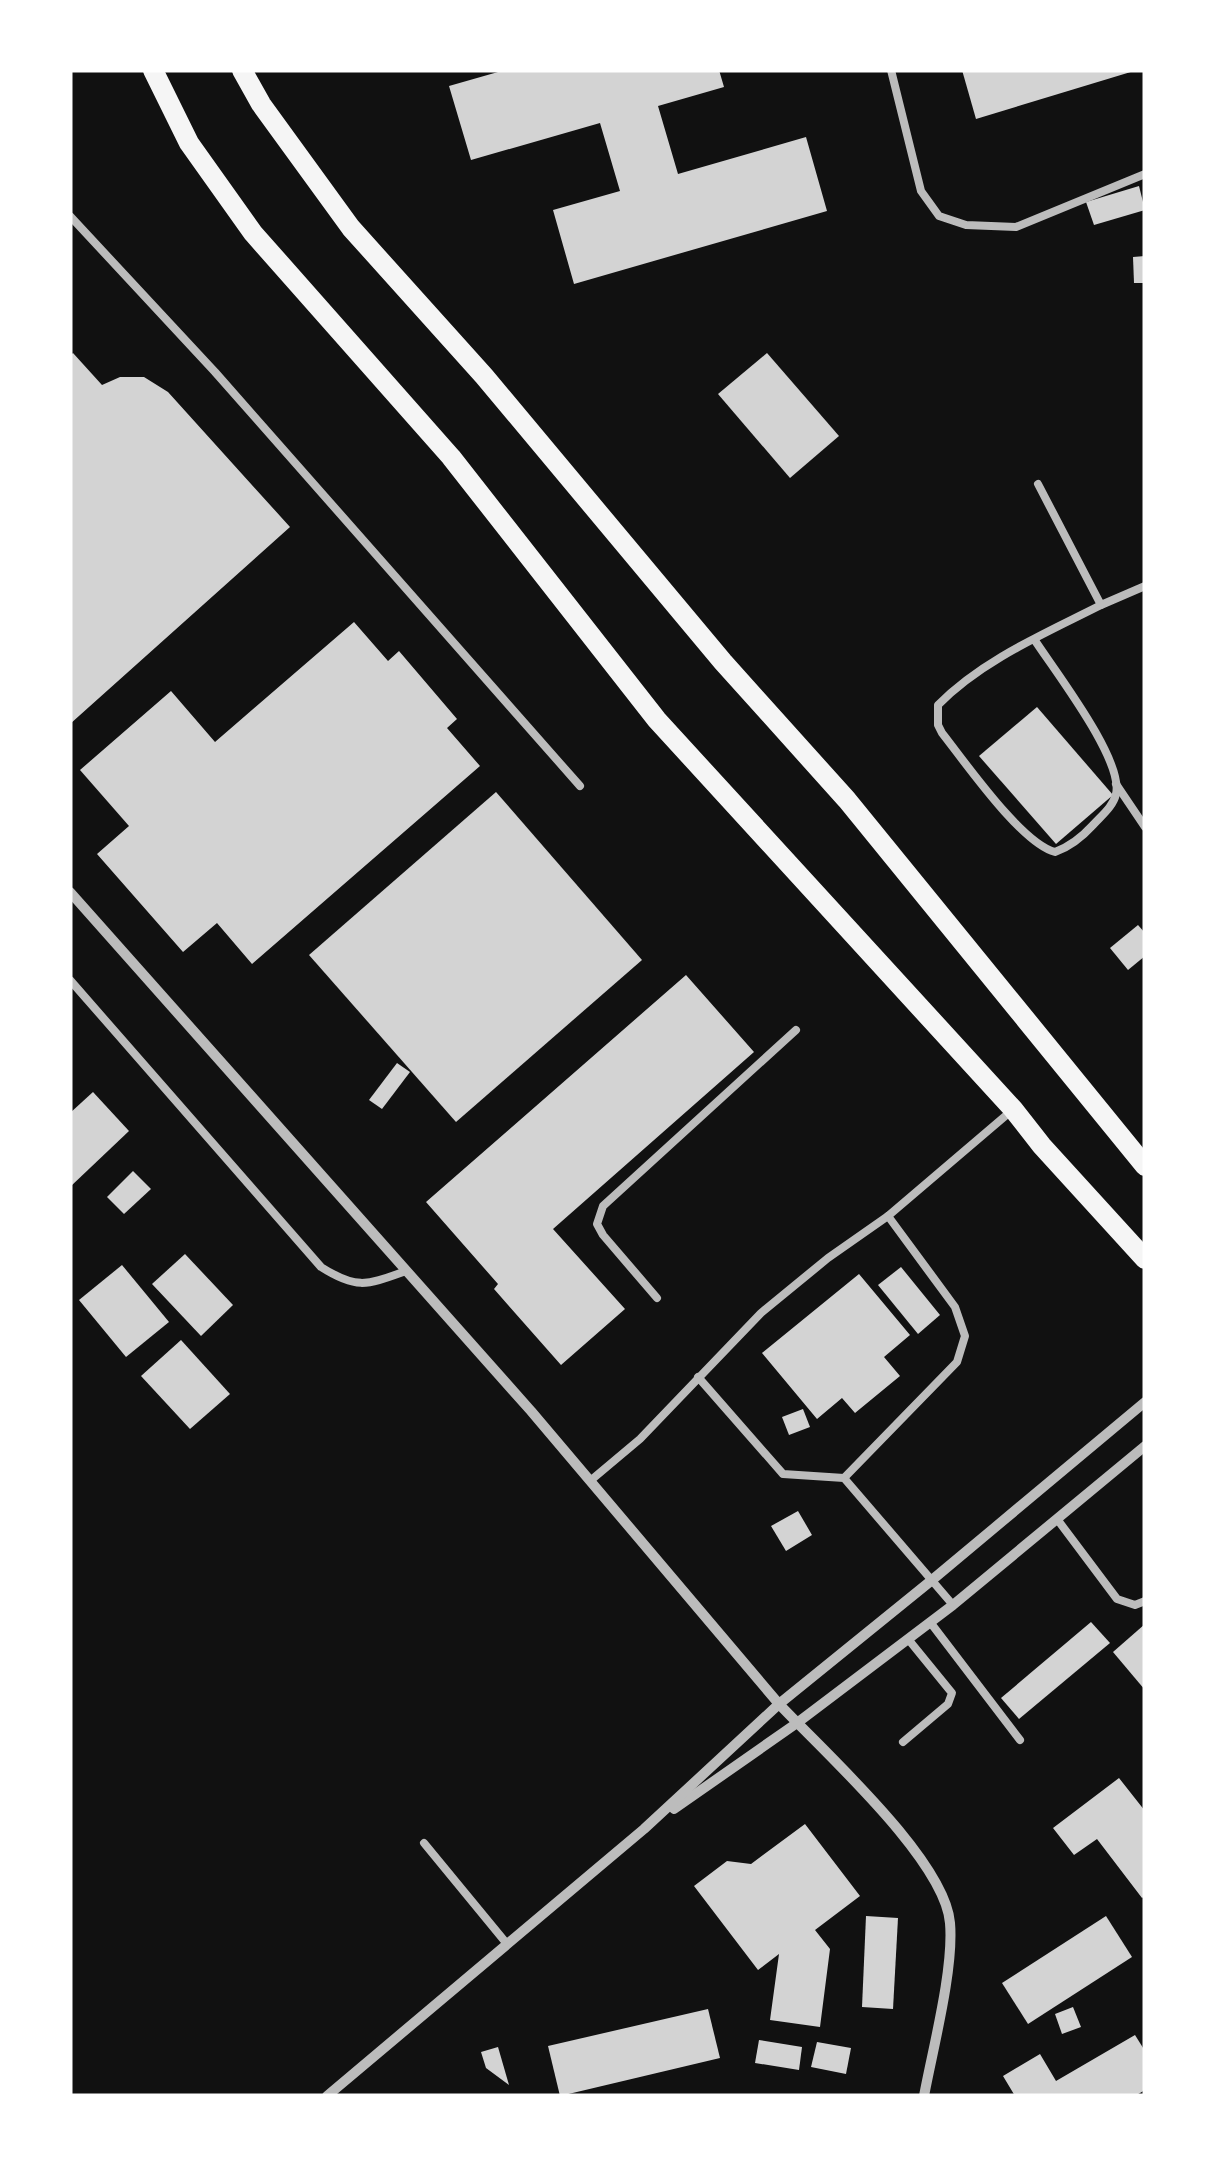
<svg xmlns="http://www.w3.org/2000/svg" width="1215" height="2166" font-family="Figtree,sans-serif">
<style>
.building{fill:#d3d3d3}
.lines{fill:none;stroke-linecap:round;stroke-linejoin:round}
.service{stroke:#bcbcbc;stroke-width:8}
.minor{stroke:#bcbcbc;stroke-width:10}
.secondary{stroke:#f5f5f5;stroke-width:20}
</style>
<rect width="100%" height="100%" fill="#111"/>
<!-- building -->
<g class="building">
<path d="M505 70H719L724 87 658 106 678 174 806 137 827 211 574 284 553 210 620 191 600 123 471 160 449 86Z"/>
<path d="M962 70H1134V71L976 119Z"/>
<path d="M1139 186 1145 210 1094 225 1086 202Z"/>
<path d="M1145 256V283H1134L1133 257Z"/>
<path d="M73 353 102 385 120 377H144L168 392 290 527 70 724V356Z"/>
<path d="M767 353 839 436 790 478 718 394Z"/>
<path d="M354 622 388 661 399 651 457 719 447 728 480 766 252 964 217 923 183 952 97 854 129 826 80 770 171 691 215 742Z"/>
<path d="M1037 707 1113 795 1056 844 979 756Z"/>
<path d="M496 792 642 960 456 1122 309 955Z"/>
<path d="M1138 925 1145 933V956L1128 970 1110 948Z"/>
<path d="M686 975 754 1052 553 1229 625 1309 561 1365 494 1289 498 1284 426 1202Z"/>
<path d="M397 1063 410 1072 382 1109 369 1100Z"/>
<path d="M93 1092 129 1131 70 1187V1113Z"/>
<path d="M133 1171 151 1189 124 1214 107 1197Z"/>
<path d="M185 1254 233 1305 201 1336 152 1284Z"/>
<path d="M122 1265 169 1322 126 1357 79 1300Z"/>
<path d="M901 1267 940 1315 918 1334 878 1285Z"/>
<path d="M859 1274 910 1335 884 1357 900 1376 855 1413 842 1398 817 1419 762 1353Z"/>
<path d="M181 1340 230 1394 190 1429 141 1376Z"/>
<path d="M803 1409 810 1427 789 1435 782 1417Z"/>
<path d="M798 1511 812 1535 786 1551 771 1526Z"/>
<path d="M1091 1622 1110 1643 1019 1719 1001 1698Z"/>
<path d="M1145 1624V1690L1113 1652Z"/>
<path d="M1119 1778 1145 1811V1896L1142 1898 1097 1839 1074 1855 1053 1828Z"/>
<path d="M805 1824 860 1896 815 1930 830 1949 820 2027 770 2020 779 1954 758 1970 694 1886 727 1861 751 1864Z"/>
<path d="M866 1916 898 1918 893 2009 862 2007Z"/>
<path d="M1106 1916 1132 1957 1028 2024 1002 1983Z"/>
<path d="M1073 2007 1081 2027 1062 2034 1055 2014Z"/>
<path d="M708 2009 720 2058 560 2096 548 2046Z"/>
<path d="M1135 2035 1145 2051V2090L1135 2096H1015L1003 2076 1040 2054 1056 2081Z"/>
<path d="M759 2040 802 2047 799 2070 755 2063Z"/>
<path d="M817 2042 851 2048 846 2074 811 2067Z"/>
<path d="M498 2047 509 2085 486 2068 481 2052Z"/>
</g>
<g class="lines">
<!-- service -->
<g class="service">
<path d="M891 70 921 191 939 216 966 225 1016 227 1145 174"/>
<path d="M70 216 215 372 580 786"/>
<path d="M1038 484 1101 605 1145 586"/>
<path d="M1034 639C1054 670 1124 760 1116 794 1113 807 1101 816 1093 825 1083 836 1069 847 1055 852 1021 843 965 762 942 733L938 725V705C982 660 1046 633 1101 605"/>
<path d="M1116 784 1145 827"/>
<path d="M70 980 321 1267C357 1290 367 1285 406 1271"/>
<path d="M657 1298 603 1235 597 1224 603 1206 796 1030"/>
<path d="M698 1377 783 1474 844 1478 953 1605"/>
<path d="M844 1478 957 1362 965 1336 955 1307 888 1216"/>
<path d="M590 1481 640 1439 761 1313 828 1258 888 1216 1010 1112"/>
<path d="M1057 1519 1117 1599 1135 1605 1145 1601"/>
<path d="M930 1622 1020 1740"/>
<path d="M903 1742 948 1704 952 1693 908 1639"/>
<path d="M424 1843 507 1944"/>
</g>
<!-- minor -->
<g class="minor">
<path d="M70 892 531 1411 779 1704C823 1751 945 1860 950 1923 954 1969 933 2048 924 2096"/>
<path d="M674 1809 797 1723 953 1605 1145 1446"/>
<path d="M327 2096 644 1829 779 1704 932 1580 1145 1402"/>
</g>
<!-- secondary -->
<g class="secondary">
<path d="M153 70 189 143 253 233 451 457 657 720 1013 1109 1042 1146 1145 1259"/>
<path d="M242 70 261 104 351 228 484 376 723 662 847 800 1145 1166"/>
</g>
</g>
<!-- border -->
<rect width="1215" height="2166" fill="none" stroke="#ffffff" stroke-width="145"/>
</svg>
